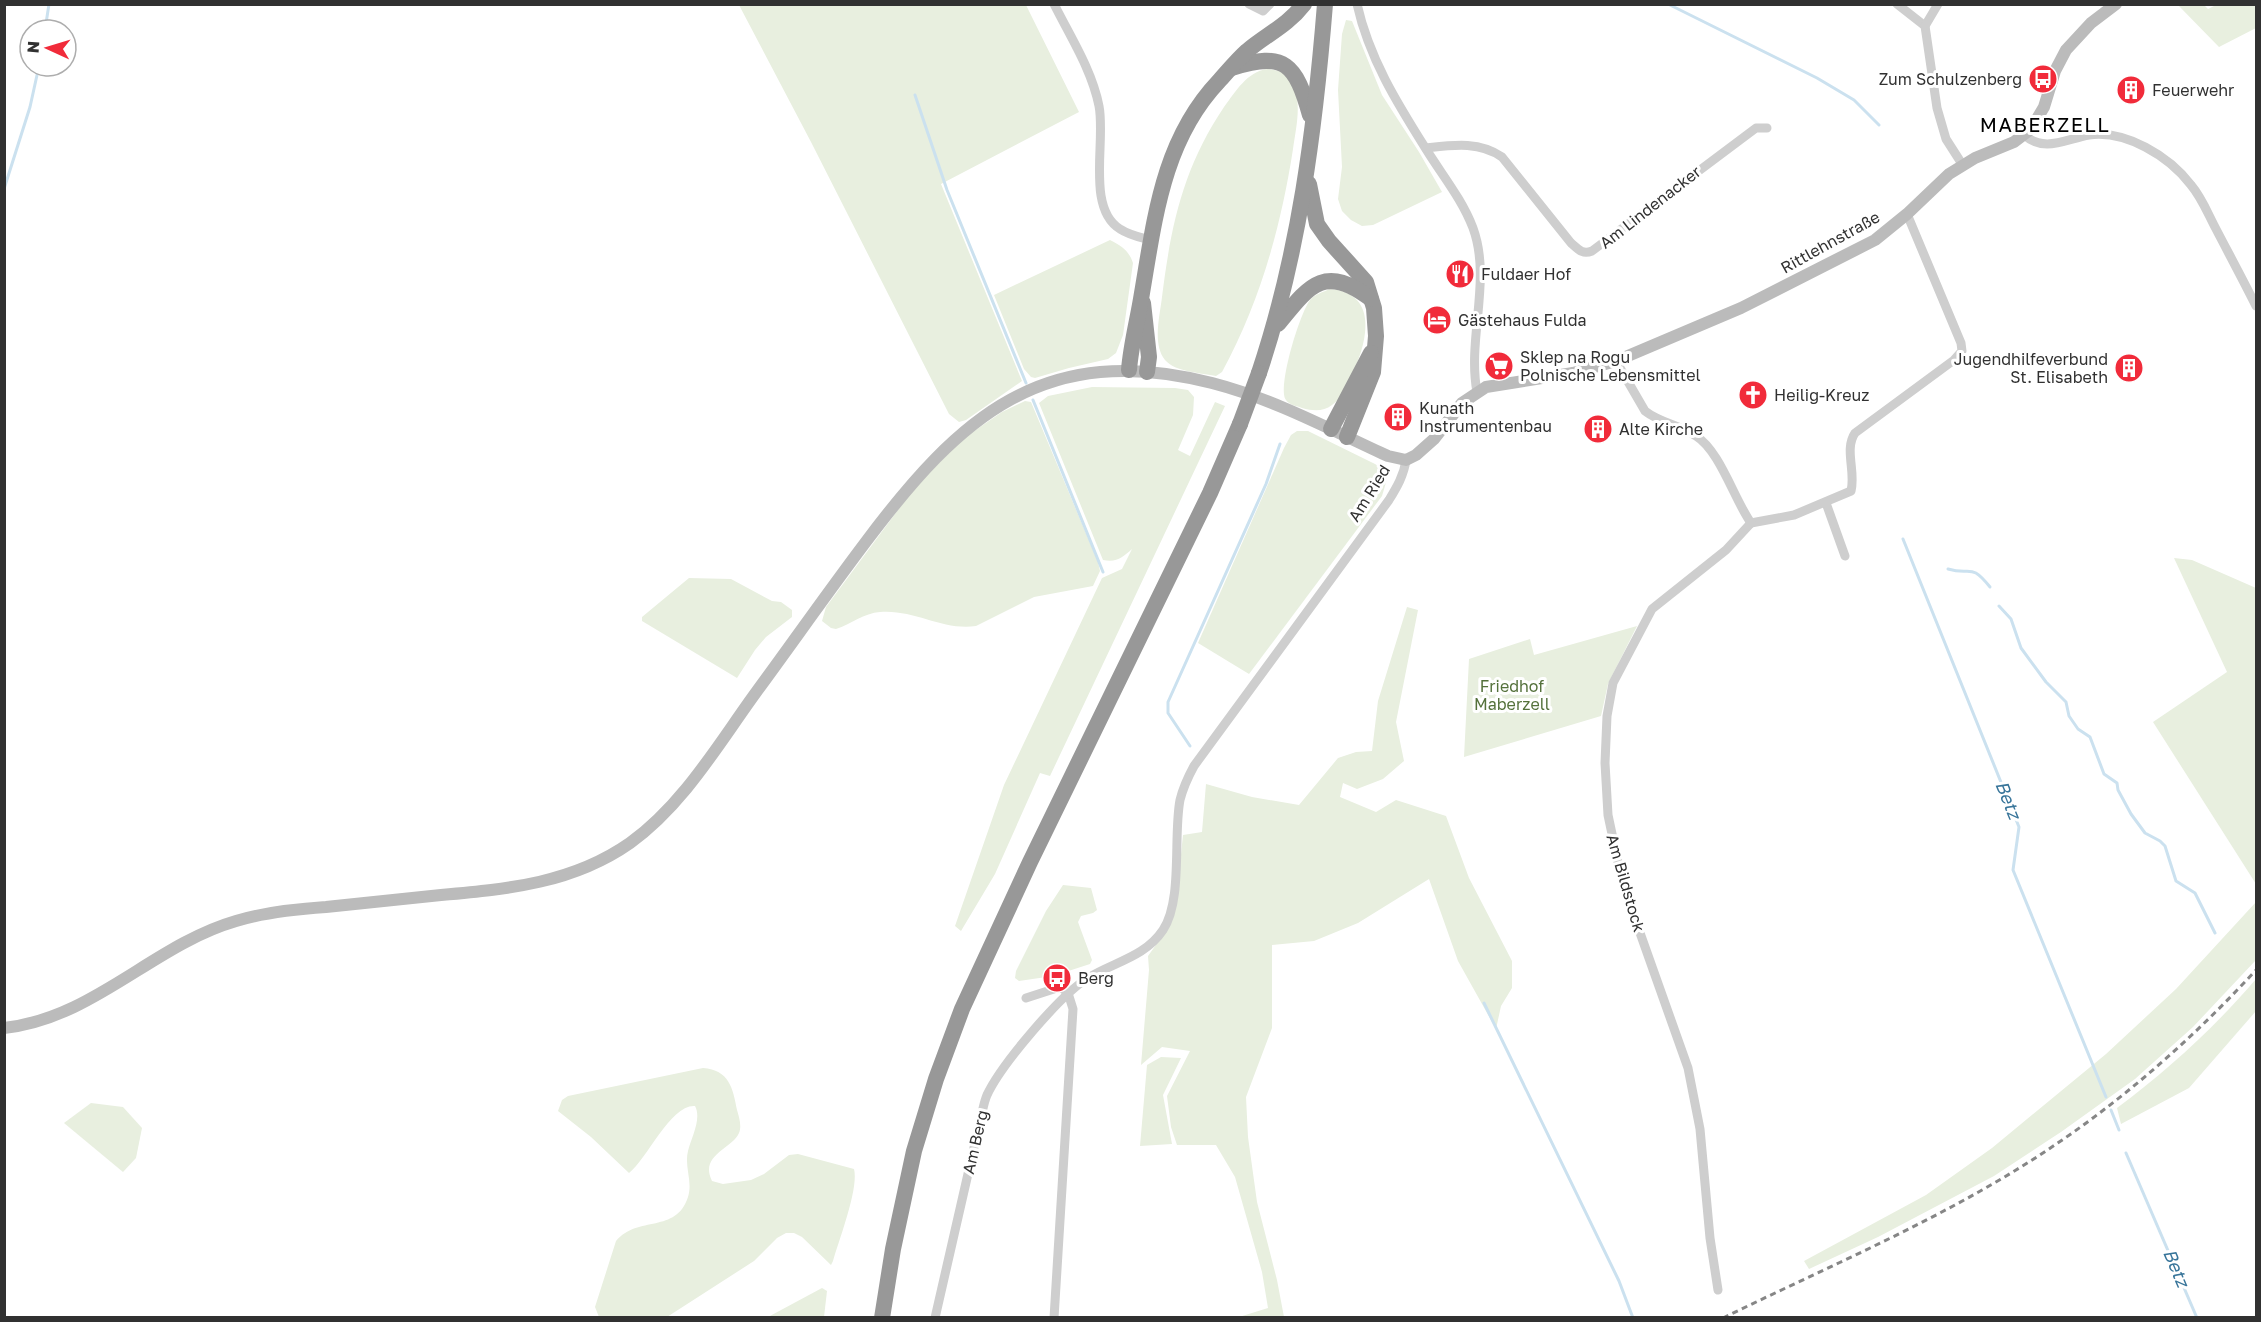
<svg xmlns="http://www.w3.org/2000/svg" width="2261" height="1322" font-family="'Golos Text',sans-serif">
<style>
.green{fill:#e8efdf}
.lines{fill:none;stroke-linecap:round;stroke-linejoin:round}
.stream{stroke:#cbe1ef;stroke-width:3}
.street{stroke:#cecece;stroke-width:9}
.secondary{stroke:#bbb;stroke-width:12}
.highway{stroke:#989898;stroke-width:16}
.rail{stroke:#868686;stroke-width:3;stroke-dasharray:6 4.5;stroke-linecap:butt}
.highway-bridge{stroke:#989898;stroke-width:16}
.labels{text-anchor:middle;stroke-width:6;stroke-linejoin:round;paint-order:stroke}
.poi-label{font-size:16px;fill:#313131;stroke:#fff;text-anchor:start}
.street-label{font-size:16px;fill:#313131;stroke:#fff}
.park-label{font-size:16px;fill:#54713b;stroke:#fff}
.water-label{font-size:18px;font-style:italic;fill:#38759a;stroke:#fff}
.quarter-label{font-size:20px;letter-spacing:1.5px;fill:#000;stroke:#fff}
</style>
<rect width="100%" height="100%" fill="#fff"/>
<!-- green -->
<g class="green">
<path d="M739 5H1026L1079 112 941 184 1022 381 966 420 959 422 949 414 811 142Z"/>
<path d="M2178 5H2204L2208 9 2216 5H2256V28L2219 47Z"/>
<path d="M1346 20 1352 21 1382 95 1419 152 1442 192 1373 225 1362 226 1351 220 1342 211 1338 199 1342 167 1338 90 1342 34Z"/>
<path d="M1267 69C1276 70 1286 72 1291 81 1303 101 1296 127 1293 149 1281 227 1260 302 1222 372L1216 376C1202 373 1175 372 1165 360 1152 344 1160 315 1162 297 1171 225 1183 168 1224 107 1236 91 1247 72 1267 69Z"/>
<path d="M1110 240C1122 246 1129 251 1133 263L1123 335 1116 353 1108 359 1069 368 1035 378 1031 377 1024 369 994 295Z"/>
<path d="M1330 289C1382 293 1366 348 1350 379 1345 388 1341 399 1332 405 1323 412 1313 411 1302 408 1297 406 1289 405 1286 400 1277 387 1300 313 1310 300 1315 294 1323 292 1330 289Z"/>
<path d="M1092 387 1175 388 1188 390 1194 397 1193 415 1178 450 1190 456 1215 402 1225 406 1050 776 1040 773 995 874 961 931 955 926 1004 785 1102 578 1122 569 1132 549C1123 557 1117 563 1103 560L1039 403 1048 396Z"/>
<path d="M1025 401 1031 402 1098 562 1100 571 1093 586 1034 597 976 626C943 631 914 609 880 612 864 613 851 624 836 629L831 628 822 621 826 607 915 487 964 438 1002 412Z"/>
<path d="M1297 431H1308L1375 464 1384 470 1387 479 1382 496 1249 674 1198 643 1284 448 1291 435Z"/>
<path d="M2174 558 2192 560 2256 588V884L2153 722 2227 672Z"/>
<path d="M689 578 731 579 772 601 781 602 792 610V617L766 637 755 650 737 678 642 621V617Z"/>
<path d="M1407 607 1418 610 1396 722 1404 761 1383 779 1357 789 1343 783 1340 797 1376 812 1396 800 1446 816 1469 878 1512 961V988L1501 1006 1496 1029 1458 961 1429 879 1358 923 1314 941 1272 945V1028L1246 1097 1248 1137 1257 1202 1277 1280 1284 1317H1239L1268 1308 1262 1272 1235 1177 1216 1145H1177L1171 1127 1167 1096 1190 1051 1162 1047 1141 1065 1149 970 1148 956 1158 942 1177 893 1183 835 1202 832 1206 784 1252 797 1299 805 1338 758 1356 752 1372 751 1378 701Z"/>
<path d="M1637 626 1608 684 1601 716 1464 757 1469 659 1530 639 1534 655Z"/>
<path d="M1063 885 1091 888 1097 910 1093 913 1081 916 1078 922 1092 960 1090 964 1053 976 1019 981 1015 978 1016 971 1046 911Z"/>
<path d="M2256 902V960L2193 1027 2135 1079 2061 1132 1994 1176 1878 1237 1809 1269 1804 1261 1926 1195 1992 1148 2106 1054 2176 989Z"/>
<path d="M2256 979V1011L2189 1088 2121 1124 2117 1108C2168 1070 2215 1027 2256 979Z"/>
<path d="M1161 1057 1181 1058 1163 1095 1172 1144 1140 1146 1147 1065Z"/>
<path d="M703 1068C729 1070 733 1088 737 1110 739 1117 742 1126 739 1133 732 1149 699 1155 712 1181L723 1184 751 1180 764 1174 789 1155 798 1154 854 1169C859 1188 839 1240 833 1261L831 1265 802 1237 794 1233H786L777 1238 754 1261 667 1317H599L595 1307 616 1241C638 1215 676 1234 688 1197 693 1181 684 1167 688 1151 691 1138 702 1119 695 1106 671 1104 647 1159 629 1173L591 1137 558 1111 562 1100 568 1096Z"/>
<path d="M91 1103 123 1107 142 1128 136 1158 123 1172 64 1123Z"/>
<path d="M822 1288 827 1291 824 1317H768Z"/>
</g>
<g class="lines">
<!-- stream -->
<g class="stream">
<path d="M1668 4 1817 78 1854 100 1879 125"/>
<path d="M45 30 49 4"/>
<path d="M915 95 947 190 1026 383"/>
<path d="M4 189 30 107 39 66"/>
<path d="M1033 400 1103 572"/>
<path d="M1903 539 2019 827 2013 870 2106 1097"/>
<path d="M1948 569C1972 576 1970 562 1990 587"/>
<path d="M1999 606 2011 619 2021 648 2046 682 2066 702 2069 716 2078 729 2090 737 2104 774 2117 783 2118 790 2131 814 2145 833 2160 841 2165 846 2176 881 2195 893 2215 933"/>
<path d="M1190 746 1168 713V702L1266 484 1280 444"/>
<path d="M1484 1003 1619 1281 1633 1318"/>
<path d="M2111 1110 2119 1130"/>
<path d="M2126 1153 2197 1318"/>
</g>
<!-- street -->
<g class="street">
<path d="M1054 4C1070 36 1092 70 1099 106 1106 141 1086 208 1120 229 1129 235 1139 237 1150 240"/>
<path d="M1249 4 1263 11 1270 4"/>
<path d="M1357 4C1369 58 1397 103 1426 149 1442 175 1462 199 1473 228 1492 280 1467 338 1477 392"/>
<path d="M1897 4 1925 26 1937 108 1946 139 1962 164"/>
<path d="M1925 26 1938 4"/>
<path d="M2024 135C2044 153 2066 139 2089 135 2126 130 2169 156 2191 185 2202 198 2208 214 2216 229 2229 254 2243 280 2256 306"/>
<path d="M1426 148C1453 145 1479 141 1502 157L1571 243C1578 249 1582 255 1592 251L1756 128H1767"/>
<path d="M1616 361 1645 411C1660 423 1680 425 1696 436 1720 451 1734 499 1751 523"/>
<path d="M1826 503 1845 556"/>
<path d="M1751 523 1794 515 1851 491C1856 472 1844 449 1855 433L1954 360 1962 351 1961 343 1907 214"/>
<path d="M1026 998 1060 987 1068 993 1073 1009 1054 1318"/>
<path d="M1718 1290 1710 1238 1700 1129 1688 1068 1639 930 1619 867 1608 815 1605 763 1607 716 1613 683 1652 609 1726 550 1751 523"/>
<path d="M935 1318 981 1117C983 1109 984 1102 987 1095 1001 1065 1060 995 1088 978 1114 962 1145 957 1163 930 1183 900 1173 836 1180 800 1183 788 1188 777 1194 766L1389 500C1397 487 1404 475 1406 460"/>
</g>
<!-- secondary -->
<path class="secondary" d="M4 1028C94 1018 153 945 236 921 265 912 296 909 326 907 364 903 403 899 441 895 509 889 573 883 630 843 684 804 719 743 757 691 793 642 828 592 865 543 960 416 1044 340 1212 383 1274 399 1331 430 1388 456L1406 460 1416 455 1434 439 1462 403 1486 387 1573 373 1616 361 1741 308 1875 240 1907 214 1949 174 1975 158 2014 142 2031 129 2044 107 2055 71 2066 50 2091 23 2116 4"/>
<!-- highway -->
<g class="highway">
<path d="M1232 68C1285 50 1296 65 1310 115"/>
<path d="M1309 184 1317 224 1329 241 1366 282 1374 308 1376 336 1373 372 1347 437"/>
<path d="M1143 303 1149 357 1147 372"/>
<path d="M1278 324C1309 286 1324 263 1371 299"/>
<path d="M1129 370C1131 344 1138 319 1142 293 1155 217 1163 140 1219 81 1228 71 1237 60 1247 51 1267 34 1287 26 1304 4"/>
<path d="M1259 373C1299 254 1315 129 1325 4"/>
<path d="M1331 429 1371 353"/>
<path d="M882 1318 893 1249 914 1151 936 1079 962 1009 1030 862 1210 493 1240 424"/>
</g>
<!-- rail -->
<path class="rail" d="M1723 1318C1821 1270 1923 1227 2016 1170 2106 1115 2185 1047 2256 970"/>
<!-- highway-bridge -->
<path class="highway-bridge" d="M1240 424 1259 373"/>
</g>
<!-- icons -->
<defs>
<g id="bus-disc" transform="scale(1.5)"><circle r="9.5" fill="#f12b3a" stroke="#fff"/><path d="M-5-6H5V4H4V6H2V4H-2V6H-4V4H-5ZM-3.5-4V0h7V-4ZM-3.5 1.2v1.5H-2V1.2ZM2 1.2v1.5H3.5V1.2Z" fill="#fff"/></g>
<g id="building-disc" transform="scale(1.5)"><circle r="9.5" fill="#f12b3a" stroke="#fff"/><path d="M-4-6H4V6H1V3H-1V6H-4ZM-2.5-4.3h1.7v1.8h-1.7ZM.8-4.3h1.7v1.8H.8ZM-2.5-1h1.7V.8h-1.7ZM.8-1h1.7V.8H.8Z" fill="#fff"/></g>
<g id="restaurant-disc" transform="scale(1.5)"><circle r="9.5" fill="#f12b3a" stroke="#fff"/><path d="M-5-6h1v4h1v-4h1v4h1v-4h1v5L-1.5 .5V6h-2V.5L-5-1ZM5-6V6H3V1.5H1.5Q1.5-4 5-6Z" fill="#fff"/></g>
<g id="hotel-disc" transform="scale(1.5)"><circle r="9.5" fill="#f12b3a" stroke="#fff"/><path d="M-6-4.5h1.5V1H6V5H4.5V3h-9V5H-6ZM-4 0a1.8 1.8 0 1 1 3.6 0ZM.5 0V-2.5h3Q6-2.5 6 0Z" fill="#fff"/></g>
<g id="supermarket-disc" transform="scale(1.5)"><circle r="9.5" fill="#f12b3a" stroke="#fff"/><path d="M-6-5.5h2.5l.6 2H6L4.5 2H-2.5L-4.4-4H-6ZM-1.5 3.2a1.3 1.3 0 1 0 .1 0ZM3 3.2a1.3 1.3 0 1 0 .1 0Z" fill="#fff"/></g>
<g id="church-disc" transform="scale(1.5)"><circle r="9.5" fill="#f12b3a" stroke="#fff"/><path d="M-1.2-6h2.4v3.5h3.3v2.4h-3.3V6h-2.4V-.1h-3.3v-2.4h3.3Z" fill="#fff"/></g>
</defs>
<g fill-rule="evenodd">
<use href="#bus-disc" x="2043" y="79"/>
<use href="#building-disc" x="2131" y="90"/>
<use href="#restaurant-disc" x="1460" y="274"/>
<use href="#hotel-disc" x="1437" y="320"/>
<use href="#supermarket-disc" x="1499" y="366"/>
<use href="#building-disc" x="2129" y="368"/>
<use href="#church-disc" x="1753" y="395"/>
<use href="#building-disc" x="1398" y="417"/>
<use href="#building-disc" x="1598" y="429"/>
<use href="#bus-disc" x="1057" y="978"/>
</g>
<g class="labels">
<!-- poi labels -->
<g class="poi-label">
<text x="2022" y="85" text-anchor="end">Zum Schulzenberg</text>
<text x="2152" y="96">Feuerwehr</text>
<text x="1481" y="280">Fuldaer Hof</text>
<text x="1458" y="326">Gästehaus Fulda</text>
<text x="1520" y="363">Sklep na Rogu<tspan x="1520" dy="18">Polnische Lebensmittel</tspan></text>
<text x="2108" y="365" text-anchor="end">Jugendhilfeverbund<tspan x="2108" dy="18">St. Elisabeth</tspan></text>
<text x="1774" y="401">Heilig-Kreuz</text>
<text x="1419" y="414">Kunath<tspan x="1419" dy="18">Instrumentenbau</tspan></text>
<text x="1619" y="435">Alte Kirche</text>
<text x="1078" y="984">Berg</text>
</g>
<!-- street labels -->
<g class="street-label">
<text transform="translate(1650 207) rotate(-38)" y="6">Am Lindenacker</text>
<text transform="translate(1830 242) rotate(-29)" y="6">Rittlehnstraße</text>
<text transform="translate(1369 493) rotate(-58)" y="6">Am Ried</text>
<text transform="translate(1626 883) rotate(74)" y="6">Am Bildstock</text>
<text transform="translate(975 1142) rotate(-77)" y="6">Am Berg</text>
</g>
<!-- park labels -->
<g class="park-label">
<text x="1512" y="692">Friedhof<tspan x="1512" dy="18">Maberzell</tspan></text>
</g>
<!-- water labels -->
<g class="water-label">
<text transform="translate(2008 800) rotate(68)" y="6">Betz</text>
<text transform="translate(2176 1268) rotate(67)" y="6">Betz</text>
</g>
<!-- quarter labels -->
<g class="quarter-label">
<text x="2045" y="132">MABERZELL</text>
</g>
</g>
<!-- border -->
<rect width="2261" height="1322" fill="none" stroke="#313131" stroke-width="12"/>
<!-- north arrow -->
<g transform="translate(48 48) rotate(274)"><circle r="28" fill="#ffffff" stroke="#adadad" stroke-width="1.5"/>
<path d="M0-4.5L10 22L0 15L-10 22Z" fill="#f12b3a"/>
<text y="-9" font-size="16" font-weight="bold" text-anchor="middle" fill="#313131">N</text>
</g>
</svg>
